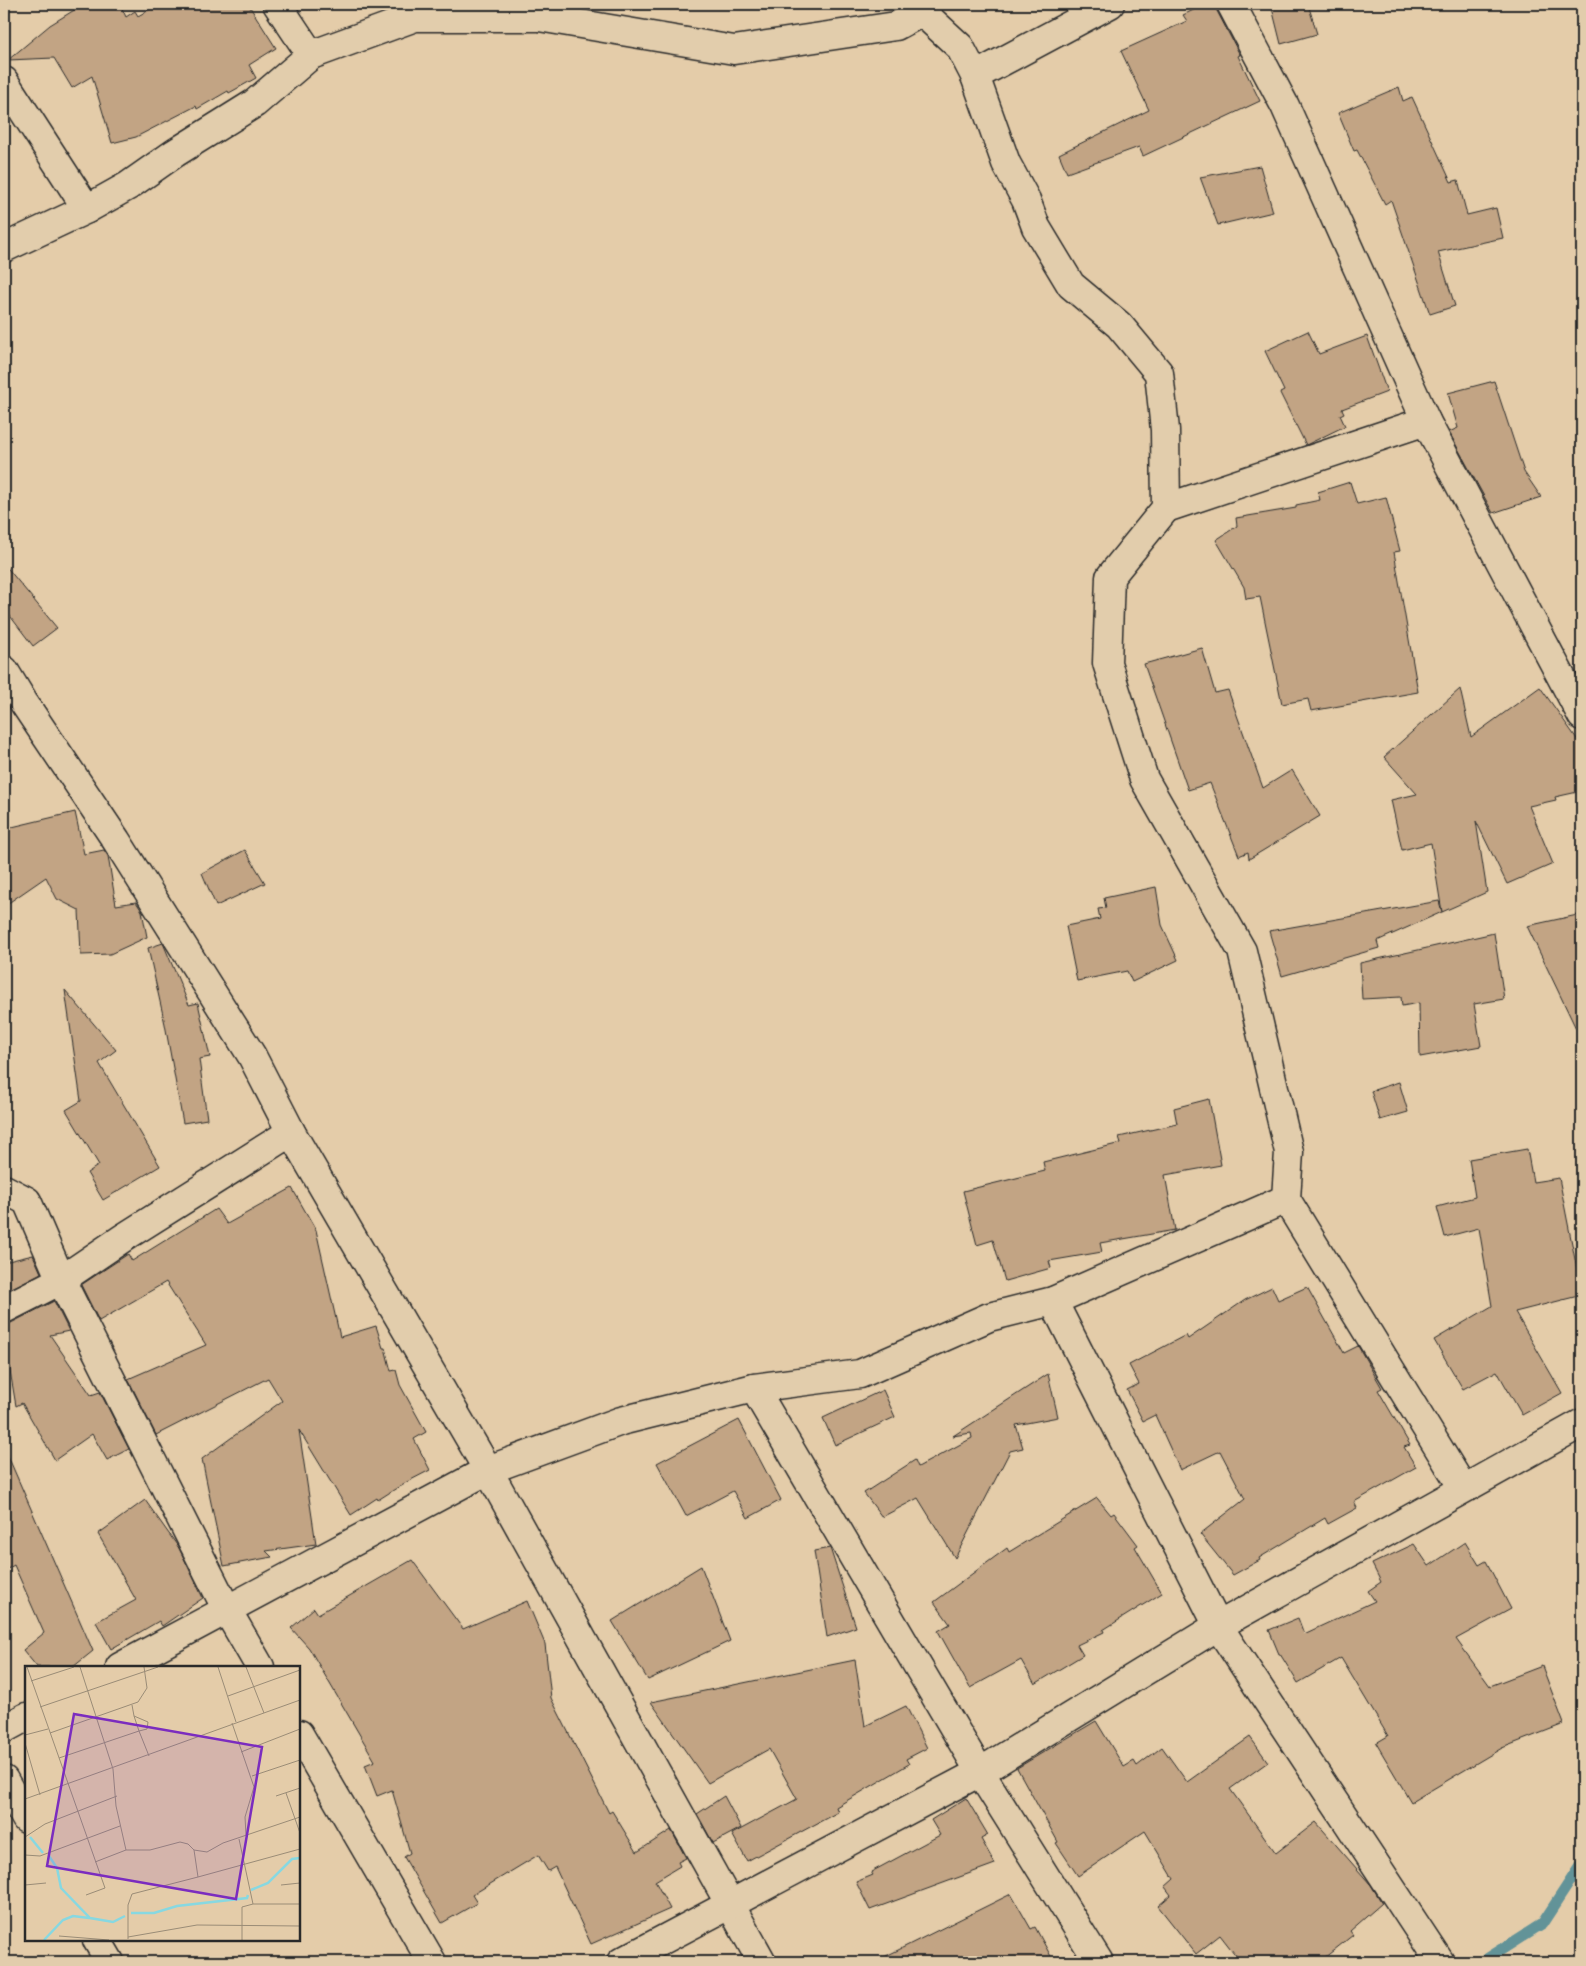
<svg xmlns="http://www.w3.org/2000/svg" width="1586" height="1966" font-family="Itim,sans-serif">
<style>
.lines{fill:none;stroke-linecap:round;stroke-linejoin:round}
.stream{stroke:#629398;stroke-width:11}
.building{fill:#c2a484;stroke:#2b2b2b}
.street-casing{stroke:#2b2b2b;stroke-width:31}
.street{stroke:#e2cdac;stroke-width:28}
.inset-river{fill:none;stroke:#87d8e1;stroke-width:2.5}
.inset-road{fill:none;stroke:#9a8c77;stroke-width:1}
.view{fill:#7b2cbf;fill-opacity:0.15;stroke:#7b2cbf;stroke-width:2.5}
.inset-edge{fill:none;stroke:#2b2b2b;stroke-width:2.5}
</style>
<rect width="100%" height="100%" fill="#e4cca9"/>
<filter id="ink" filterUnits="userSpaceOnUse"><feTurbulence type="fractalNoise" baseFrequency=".02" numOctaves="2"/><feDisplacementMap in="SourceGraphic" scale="10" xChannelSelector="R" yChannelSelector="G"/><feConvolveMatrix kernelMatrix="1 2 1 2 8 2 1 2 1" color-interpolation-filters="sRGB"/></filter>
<g filter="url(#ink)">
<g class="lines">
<!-- stream -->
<path class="stream" d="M1482 1962 1542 1924 1582 1863"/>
</g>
<!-- building -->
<g class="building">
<path d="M84 4H120L126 17 135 11 138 16 159 4H248L276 48 249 65 256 78 229 93 228 91 197 109 196 106 136 137 112 143 92 76 72 88 54 58 8 60 50 25Z"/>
<path d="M1206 4H1215L1217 11 1240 55 1238 56 1260 101 1143 156 1139 147 1067 173 1059 154 1149 110 1121 51 1187 21 1183 15Z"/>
<path d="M1271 4H1308L1317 34 1281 44Z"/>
<path d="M1399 87 1403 101 1412 97 1451 182 1458 180 1467 215 1496 208 1503 238 1438 252 1455 306 1430 314 1391 200 1385 204 1357 150 1354 151 1338 113Z"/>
<path d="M1260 166 1273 212 1218 225 1200 177Z"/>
<path d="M1308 331 1319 354 1367 336 1387 392 1342 409 1344 413 1340 415 1345 426 1306 445 1280 393 1284 391 1265 351Z"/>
<path d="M1494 381 1524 472 1541 497 1493 513 1449 432 1458 428 1448 393Z"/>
<path d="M1350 482 1357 504 1386 497 1400 551 1394 552 1418 692 1311 711 1308 699 1282 704 1260 597 1246 599 1244 587 1216 540 1237 526 1236 518 1296 508V505L1320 500 1318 492Z"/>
<path d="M4 564 57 628 33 646 4 608Z"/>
<path d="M1202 648 1215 693 1228 690 1263 788 1292 770 1320 816 1249 859 1248 852 1239 856 1210 783 1188 790 1144 664Z"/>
<path d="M1540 687 1582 746V791L1555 797 1556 800 1529 806 1553 864 1507 884 1476 821 1487 892 1442 912 1431 843 1402 850 1391 800 1417 794 1384 757 1460 689 1471 737Z"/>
<path d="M75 812 84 854 104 850 108 856 116 905 136 902 142 911 147 937 110 954 81 955 79 910 57 899 46 877 4 906V833L12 827Z"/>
<path d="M245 850 265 883 216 906 202 873Z"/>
<path d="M1156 887 1162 925 1178 960 1132 982 1127 971 1077 981 1066 926 1100 919 1098 909 1106 908 1104 898Z"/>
<path d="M1439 901 1442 912 1377 941 1379 948 1282 976 1269 931Z"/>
<path d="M1582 914V1041L1527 926Z"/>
<path d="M1494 933 1504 999 1474 1004 1481 1046 1420 1057 1419 1003 1402 1006 1401 997 1362 999 1360 963Z"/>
<path d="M163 943 189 1005 198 1003 210 1057 199 1059 207 1119 183 1123 165 1024 148 948Z"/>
<path d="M65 990 116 1050 99 1063 160 1166 103 1200 87 1173 99 1165 66 1110 81 1101Z"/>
<path d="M1399 1082 1408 1112 1380 1120 1371 1091Z"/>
<path d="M1209 1099 1221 1165 1165 1175 1175 1230 1100 1243 1102 1252 1049 1261 1051 1268 1005 1281 993 1240 977 1245 963 1191 1045 1171 1043 1162 1121 1143 1119 1137 1177 1124 1174 1108Z"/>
<path d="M1527 1149 1533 1182 1559 1178 1582 1295 1515 1312 1562 1393 1522 1415 1497 1371 1463 1389 1434 1340 1492 1306 1479 1228 1445 1237 1437 1207 1475 1197 1469 1159Z"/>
<path d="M292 1188 316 1230 340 1337 376 1326 383 1348H385L391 1371 396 1370 400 1385 426 1432 414 1439 430 1470 403 1484 378 1500 377 1498 351 1515 299 1430 316 1544 266 1551 272 1557 224 1566 202 1459 282 1401 268 1378 156 1435 128 1379 206 1345 166 1282 99 1321 81 1285 128 1254 132 1261 216 1209 227 1224Z"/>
<path d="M33 1255 41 1273 4 1292V1262Z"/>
<path d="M1272 1287 1278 1300 1307 1287 1344 1353 1358 1346 1382 1388 1378 1390 1410 1445 1404 1447 1416 1467 1354 1502 1357 1508 1328 1524 1325 1518 1259 1558 1260 1560 1233 1575 1200 1534 1245 1499 1220 1451 1180 1470 1155 1415 1143 1421 1127 1390 1139 1384 1129 1365 1186 1335 1188 1339 1245 1300Z"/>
<path d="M54 1301 69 1331 50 1335 91 1395 100 1392 129 1449 107 1460 92 1434 55 1460 22 1403 16 1406 4 1335V1325L11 1323Z"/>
<path d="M1048 1374 1058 1417 1016 1425 1023 1448 1010 1451 955 1558 918 1498 882 1517 864 1493 915 1460 918 1467 972 1438 971 1433 953 1436Z"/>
<path d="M883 1390 895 1417 835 1445 823 1418Z"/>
<path d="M739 1420 781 1500 748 1518 733 1491 686 1516 657 1463Z"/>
<path d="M4 1447 93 1651 73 1667H37L23 1650 44 1633 14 1565 4 1571Z"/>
<path d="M1097 1498 1111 1515 1114 1513 1138 1545 1135 1547 1162 1593 1103 1630 1104 1632 1077 1645 1083 1655 1035 1684 1021 1660 970 1688 938 1631 950 1624 934 1602 1007 1548 1009 1552Z"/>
<path d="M145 1500 179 1548 203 1598 162 1626 159 1621 111 1649 96 1622 136 1600 98 1534Z"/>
<path d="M1465 1542 1479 1565 1486 1561 1511 1609 1456 1639 1490 1686 1542 1666 1564 1724 1502 1748 1411 1802 1376 1743 1388 1736 1341 1658 1298 1683 1280 1654H1279L1269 1630 1298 1618 1304 1634 1375 1601 1368 1591 1381 1582 1372 1564 1414 1544 1429 1566Z"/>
<path d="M830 1548 856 1627 827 1637 814 1551Z"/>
<path d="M412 1560 463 1629 527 1601 545 1644 551 1698 609 1813 612 1811 637 1852 671 1830 686 1858 678 1862 680 1866 655 1881 670 1909 591 1944 555 1867 548 1871 538 1855 472 1895 477 1903 442 1923 404 1857 410 1853 392 1790 377 1796 365 1765 375 1761 309 1648 291 1628 314 1608 318 1614Z"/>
<path d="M701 1566 730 1641 648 1680 612 1621Z"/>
<path d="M855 1660 865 1726 906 1706 927 1748 906 1759 909 1764 836 1807 838 1812 747 1861 732 1834 797 1799 769 1749 708 1783 651 1702Z"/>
<path d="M1096 1721 1124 1767 1134 1761 1137 1766 1162 1747 1187 1782 1250 1737 1268 1762 1230 1789 1276 1853 1316 1822 1371 1885 1382 1903 1350 1931 1353 1935 1319 1962H1241L1220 1935 1196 1954 1158 1906 1171 1895 1165 1887 1174 1879 1145 1831 1078 1876 1056 1843 1058 1842 1017 1768Z"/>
<path d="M724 1796 741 1828 713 1843 697 1814Z"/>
<path d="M966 1798 988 1835 981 1839 995 1864 870 1910 856 1882 873 1875 871 1872 940 1835 931 1820Z"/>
<path d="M1011 1894 1031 1929 1035 1927 1054 1962H874Z"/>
</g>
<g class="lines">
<!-- street casing -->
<g class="street-casing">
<g id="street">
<path d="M277 4 311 55"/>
<path d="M918 4 922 12 960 47 975 76 1006 163 1026 200 1036 227 1071 285 1119 325 1159 373 1165 430 1166 508 1110 577 1107 663 1144 779 1242 951 1289 1152 1286 1199 1463 1488"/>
<path d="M1231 4 1285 106 1426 421"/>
<path d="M975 76 1110 4"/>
<path d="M4 81 87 209"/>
<path d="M4 248 87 209 128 186 175 153 255 103 311 55 415 17H539L734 50 896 26 922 12"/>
<path d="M1166 508 1426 421 1582 716"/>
<path d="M4 670 24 703 116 840 252 1056 291 1132 488 1470 762 1962"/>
<path d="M4 1189 27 1201 61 1280 123 1238 291 1132"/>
<path d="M1053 1301 1218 1626 1440 1962"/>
<path d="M4 1309 61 1280 227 1610 260 1667"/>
<path d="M754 1388 980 1772 1099 1962"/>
<path d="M120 1667 488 1470 621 1421 754 1388 860 1374 989 1317 1053 1301 1286 1199"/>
<path d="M4 1729 26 1717"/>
<path d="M299 1734 432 1962"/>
<path d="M4 1780 26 1819"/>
<path d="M97 1940 110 1962"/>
<path d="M621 1962 980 1772 1218 1626 1582 1423"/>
</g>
</g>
<!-- street -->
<use href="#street" class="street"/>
</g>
</g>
<!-- overview -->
<g transform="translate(25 1666)">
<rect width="275" height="275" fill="#e4cca9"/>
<path class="inset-river" d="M5 171 18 187M24 190 32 202 36 222 65 252 88 256 100 250M226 224 243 217 267 193 275 192M106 247H129L152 240 222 232 223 229M19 274 38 254 48 250 64 252"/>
<path class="inset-road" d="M2 1 80 222 61 229M55 1 88 103 91 140 101 184M193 1 211 56M221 1 239 47M6 15 49 1M203 30 275 4M107 39 109 50 123 56 122 63 114 65 124 90M15 41 133 1M207 57 229 121 220 151 221 169M25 67 113 36 122 22 119 1M0 69 23 63M0 77 15 129M216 86 275 63M34 92 114 65 109 50M227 110 275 94M261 127 275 167M251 130 275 122M0 133 275 34M0 171 20 158 92 130M214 173 228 238M0 189 15 190 95 160M70 196 101 184H125L155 176 163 178 169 184 182 186 198 177 275 151M173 211 275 183M0 219 21 217M256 219 275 217M34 270 84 274M103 271 172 259 275 260M103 273V239L107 228 173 211 169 184M217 274V241L228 238H275"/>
<path class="view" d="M49 48 237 81 211 233 22 200Z"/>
<rect width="275" height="275" class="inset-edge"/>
</g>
<!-- margin -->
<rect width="1586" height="1966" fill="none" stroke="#e2cdac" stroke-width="20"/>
<rect x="10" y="10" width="1566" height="1946" fill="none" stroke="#2b2b2b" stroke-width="2" filter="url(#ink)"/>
</svg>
